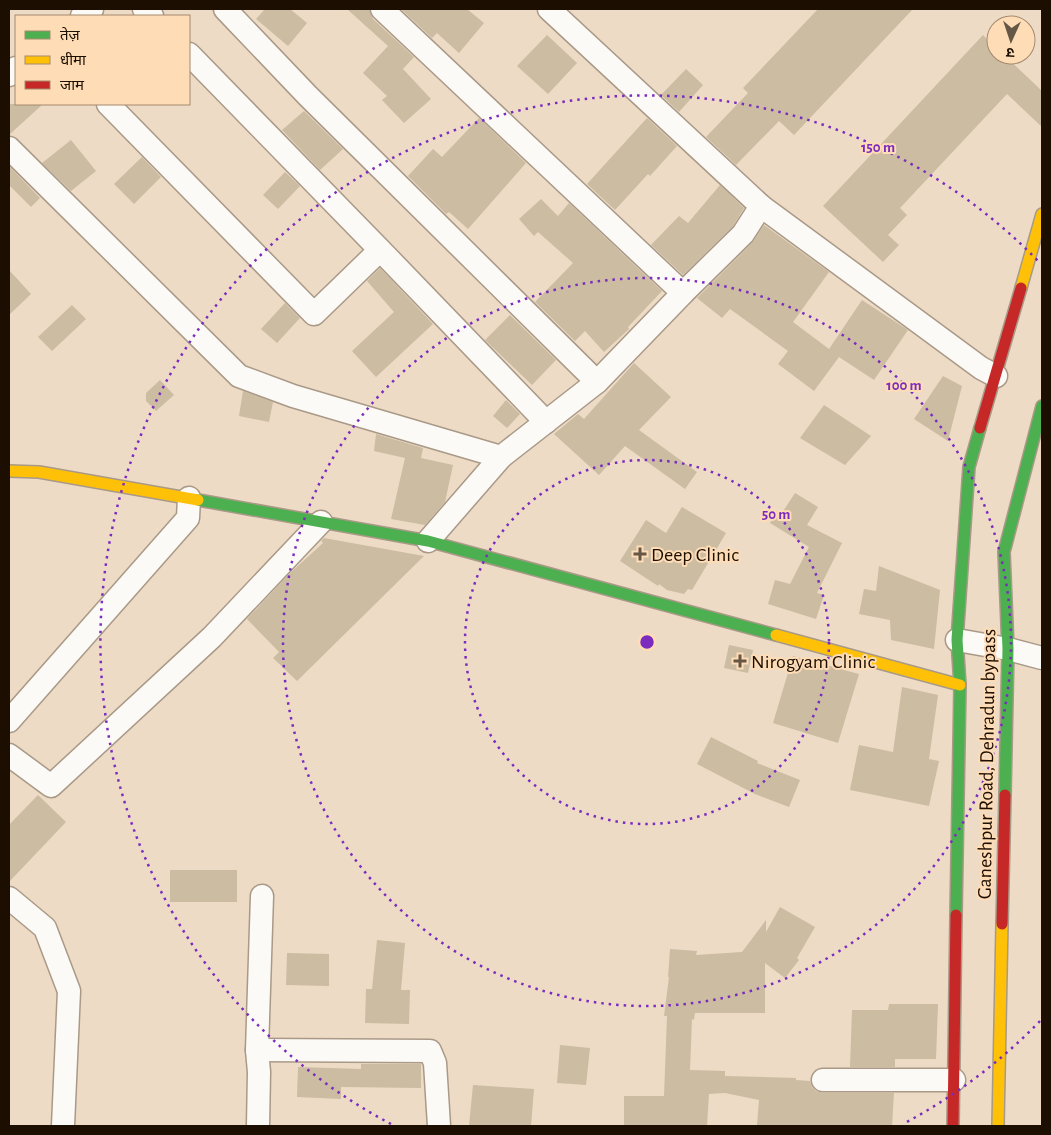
<svg xmlns="http://www.w3.org/2000/svg" width="1051" height="1135" font-family="'Alegreya Sans','Noto Sans Devanagari',sans-serif">
<style>
.building{fill:#cbbca2}
.lines{fill:none;stroke-linecap:round;stroke-linejoin:round}
.street-casing{stroke:#a99987;stroke-width:25}
.fast-casing{stroke:#a99987;stroke-width:14}
.slow-casing{stroke:#a99987;stroke-width:14}
.jam-casing{stroke:#a99987;stroke-width:14}
.street{stroke:#fcfaf6;stroke-width:22}
.fast{stroke:#4caf50;stroke-width:11}
.slow{stroke:#ffc107;stroke-width:11}
.jam{stroke:#c62828;stroke-width:11}
.ring{fill:none;stroke:#7b2cbf;stroke-width:2.5;stroke-dasharray:2.5 5}
.poi-dot{fill:#665645;stroke:#fedcb6;stroke-width:2}
.labels{text-anchor:middle;stroke-width:4;stroke-linejoin:round;paint-order:stroke}
.poi-label{font-size:20px;fill:#1c0e00;stroke:#fedcb6;text-anchor:start}
.street-label{font-size:20px;fill:#1c0e00;stroke:#fedcb6}
.centre{fill:#7b2cbf;stroke:#fedcb6;stroke-width:2.5}
.ring-label{font-size:15px;text-anchor:middle;font-weight:bold;fill:#7b2cbf;stroke:#fedcb6;stroke-width:4;stroke-linejoin:round;paint-order:stroke}
</style>
<rect width="100%" height="100%" fill="#eedbc6"/>
<!-- building -->
<g class="building">
<path d="M265 9H290L307 23 288 46 256 19Z"/>
<path d="M347 9H369L373 19 414 57 403 69 431 99 404 123 382 100 387 96 363 73 388 46Z"/>
<path d="M401 9H467L484 23 459 53 437 33 432 38Z"/>
<path d="M818 9H913L794 135 779 121 736 165 706 137 748 93 743 88Z"/>
<path d="M547 35 577 63 548 94 517 66Z"/>
<path d="M983 35 996 48V55H1004L1042 91V127L1007 94 900 208 907 215 888 235 899 245 883 262 823 206Z"/>
<path d="M686 69 703 85 679 112 661 95Z"/>
<path d="M9 104H43L9 135Z"/>
<path d="M304 111 343 149 320 170 282 130Z"/>
<path d="M479 118 526 163 468 229 449 212 446 214 408 176 433 149 442 157Z"/>
<path d="M647 118 677 146 650 176 648 174 615 210 587 184Z"/>
<path d="M71 140 96 171 71 191 42 163Z"/>
<path d="M142 157 161 177 134 204 114 184Z"/>
<path d="M9 166 40 198 31 207 9 185Z"/>
<path d="M285 172 300 186 278 209 263 195Z"/>
<path d="M720 185 744 208 733 226 683 275 651 245 679 216 688 223Z"/>
<path d="M541 199 558 216 569 203 662 291 628 327 629 329 604 352 585 331 575 341 535 302 573 263 538 232 534 236 519 219Z"/>
<path d="M764 225 829 272 793 322 829 349 862 300 908 330 874 380 839 357 814 391 778 364 788 351 730 309 722 318 697 298 752 243Z"/>
<path d="M380 268 433 324 376 377 352 351 394 312 367 281Z"/>
<path d="M9 270 31 294 9 315Z"/>
<path d="M285 303 300 318 277 343 261 329Z"/>
<path d="M72 305 86 319 52 351 38 337Z"/>
<path d="M510 315 556 360 532 385 485 340Z"/>
<path d="M634 363 671 397 639 430 697 472 685 489 625 446 599 475 554 434 578 414 584 419Z"/>
<path d="M943 376 962 386 948 441 914 419Z"/>
<path d="M160 380 174 395 156 411 146 401V393Z"/>
<path d="M243 391 273 402 269 422 239 416Z"/>
<path d="M506 400 520 414 507 428 493 416Z"/>
<path d="M824 405 871 436 845 465 800 438Z"/>
<path d="M376 434 423 448 421 458 453 465 445 502 425 525 391 519 405 458 374 451Z"/>
<path d="M795 493 818 507 807 525 842 543 817 593 824 595 816 619 768 604 775 580 790 584 809 547 770 523 777 511 782 513Z"/>
<path d="M682 507 726 533 692 590 688 589 684 594 667 590 659 584 658 586 620 561 646 520 666 533Z"/>
<path d="M324 538 424 556 297 681 273 658 279 652 247 619 289 574 323 543 321 541Z"/>
<path d="M879 566 940 590 934 649 891 640 890 620 859 614 864 589 876 591Z"/>
<path d="M729 645 753 650 748 673 724 668Z"/>
<path d="M793 656 859 674 838 743 773 723Z"/>
<path d="M902 687 938 695 929 759 939 761 929 806 850 790 859 745 893 752Z"/>
<path d="M711 737 758 761 757 763 800 780 789 807 755 794 697 764Z"/>
<path d="M38 795 66 822 9 882V825Z"/>
<rect x="170" y="870" width="67" height="32"/>
<path d="M780 907 815 927 797 958 799 960 785 978 765 963V1013H695L694 1020 692 1019 690 1070 725 1071V1076L796 1078V1080L810 1081 812 1087 816 1091 823 1093H894L892 1126 757 1125 759 1100 725 1093 709 1094 707 1126H624V1096H664L667 1016H664L669 977H668L670 949 697 951 696 955 742 952 766 920V932Z"/>
<path d="M377 940 405 943 401 990H410L409 1024 365 1023 366 989H372Z"/>
<path d="M287 953 329 954V986L286 985Z"/>
<path d="M889 1004H938L936 1059H895V1067H850L852 1010H888Z"/>
<path d="M560 1045 590 1048 586 1085 557 1083Z"/>
<path d="M361 1064H421V1088L341 1087V1099L297 1097 298 1067 361 1069Z"/>
<path d="M473 1085 534 1089 531 1126H469Z"/>
</g>
<g class="lines">
<!-- street casing -->
<g class="street-casing">
<g id="street">
<path d="M144 9 152 16"/>
<path d="M225 9 308 96 597 382"/>
<path d="M382 9 683 293"/>
<path d="M549 9 761 206 981 368 996 376"/>
<path d="M82 16 92 9"/>
<path d="M189 54 388 258 546 422"/>
<path d="M9 75 16 68"/>
<path d="M108 104 314 314 380 250"/>
<path d="M9 148 239 376 293 396 501 457 597 382 683 293 743 234 761 206"/>
<path d="M428 541 501 457"/>
<path d="M957 640 1008 649 1042 658"/>
<path d="M9 721 188 518 189 498"/>
<path d="M9 755 51 786 212 637 321 522"/>
<path d="M9 898 45 928 69 991 63 1126"/>
<path d="M257 1050 430 1051 435 1063 439 1126"/>
<path d="M823 1080H954"/>
<path d="M258 1126 259 1072 257 1050 262 896"/>
</g>
</g>
<!-- fast casing -->
<g class="fast-casing">
<g id="fast">
<path d="M198 500 428 541 776 635"/>
<path d="M1005 795 1008 649 1004 552 1042 406"/>
<path d="M956 915 960 685 957 640 969 467 980 428"/>
</g>
</g>
<!-- slow casing -->
<g class="slow-casing">
<g id="slow">
<path d="M1021 288 1042 214"/>
<path d="M9 471 39 472 198 500"/>
<path d="M776 635 960 685"/>
<path d="M998 1126 1002 924"/>
</g>
</g>
<!-- jam casing -->
<g class="jam-casing">
<g id="jam">
<path d="M980 428 1021 288"/>
<path d="M1002 924 1005 795"/>
<path d="M953 1126 956 915"/>
</g>
</g>
<!-- street -->
<use href="#street" class="street"/>
<!-- fast -->
<use href="#fast" class="fast"/>
<!-- slow -->
<use href="#slow" class="slow"/>
<!-- jam -->
<use href="#jam" class="jam"/>
</g>
<!-- distance rings -->
<g class="ring">
<circle cx="647" cy="642" r="182"/>
<circle cx="647" cy="642" r="364"/>
<path d="M1040 1021A546 546 0 0 1 903 1124M391 1124A546 546 0 1 1 1040 263"/>
</g>
<!-- markers -->
<g class="poi-dot">
<path d="M637.5 546.5h5v5h5v5h-5v5h-5v-5h-5v-5h5z"/>
<path d="M737.5 653.5h5v5h5v5h-5v5h-5v-5h-5v-5h5z"/>
</g>
<g class="labels">
<!-- poi labels -->
<g class="poi-label">
<text x="651" y="561">Deep Clinic</text>
<text x="751" y="668">Nirogyam Clinic</text>
</g>
<!-- street labels -->
<g class="street-label">
<text transform="translate(986 764) rotate(-89)" y="7">Ganeshpur Road, Dehradun bypass</text>
</g>
</g>
<circle cx="647" cy="642" r="8" class="centre"/>
<g class="ring-label">
<text x="878" y="152">150 m</text>
<text x="904" y="390">100 m</text>
<text x="776" y="519">50 m</text>
</g>
<!-- border -->
<rect width="1051" height="1135" fill="none" stroke="#1c0e00" stroke-width="20"/>
<!-- legend -->
<rect x="15" y="15" width="175" height="90" fill="#fedcb6" stroke="#a48a6d"/>
<rect x="25" y="31" width="25" height="8" fill="#4caf50" stroke="#a48a6d"/>
<text x="60" y="40" font-size="15" fill="#1c0e00">तेज़</text>
<rect x="25" y="56" width="25" height="8" fill="#ffc107" stroke="#a48a6d"/>
<text x="60" y="65" font-size="15" fill="#1c0e00">धीमा</text>
<rect x="25" y="81" width="25" height="8" fill="#c62828" stroke="#a48a6d"/>
<text x="60" y="90" font-size="15" fill="#1c0e00">जाम</text>
<!-- north arrow -->
<g transform="translate(1011 40) rotate(183)"><circle r="24" fill="#fedcb6" stroke="#a48a6d"/>
<path d="M0-4L9 19L0 12L-9 19Z" fill="#665645"/>
<text y="-8" font-size="14" font-weight="bold" text-anchor="middle" fill="#1c0e00">उ</text>
</g>
</svg>
